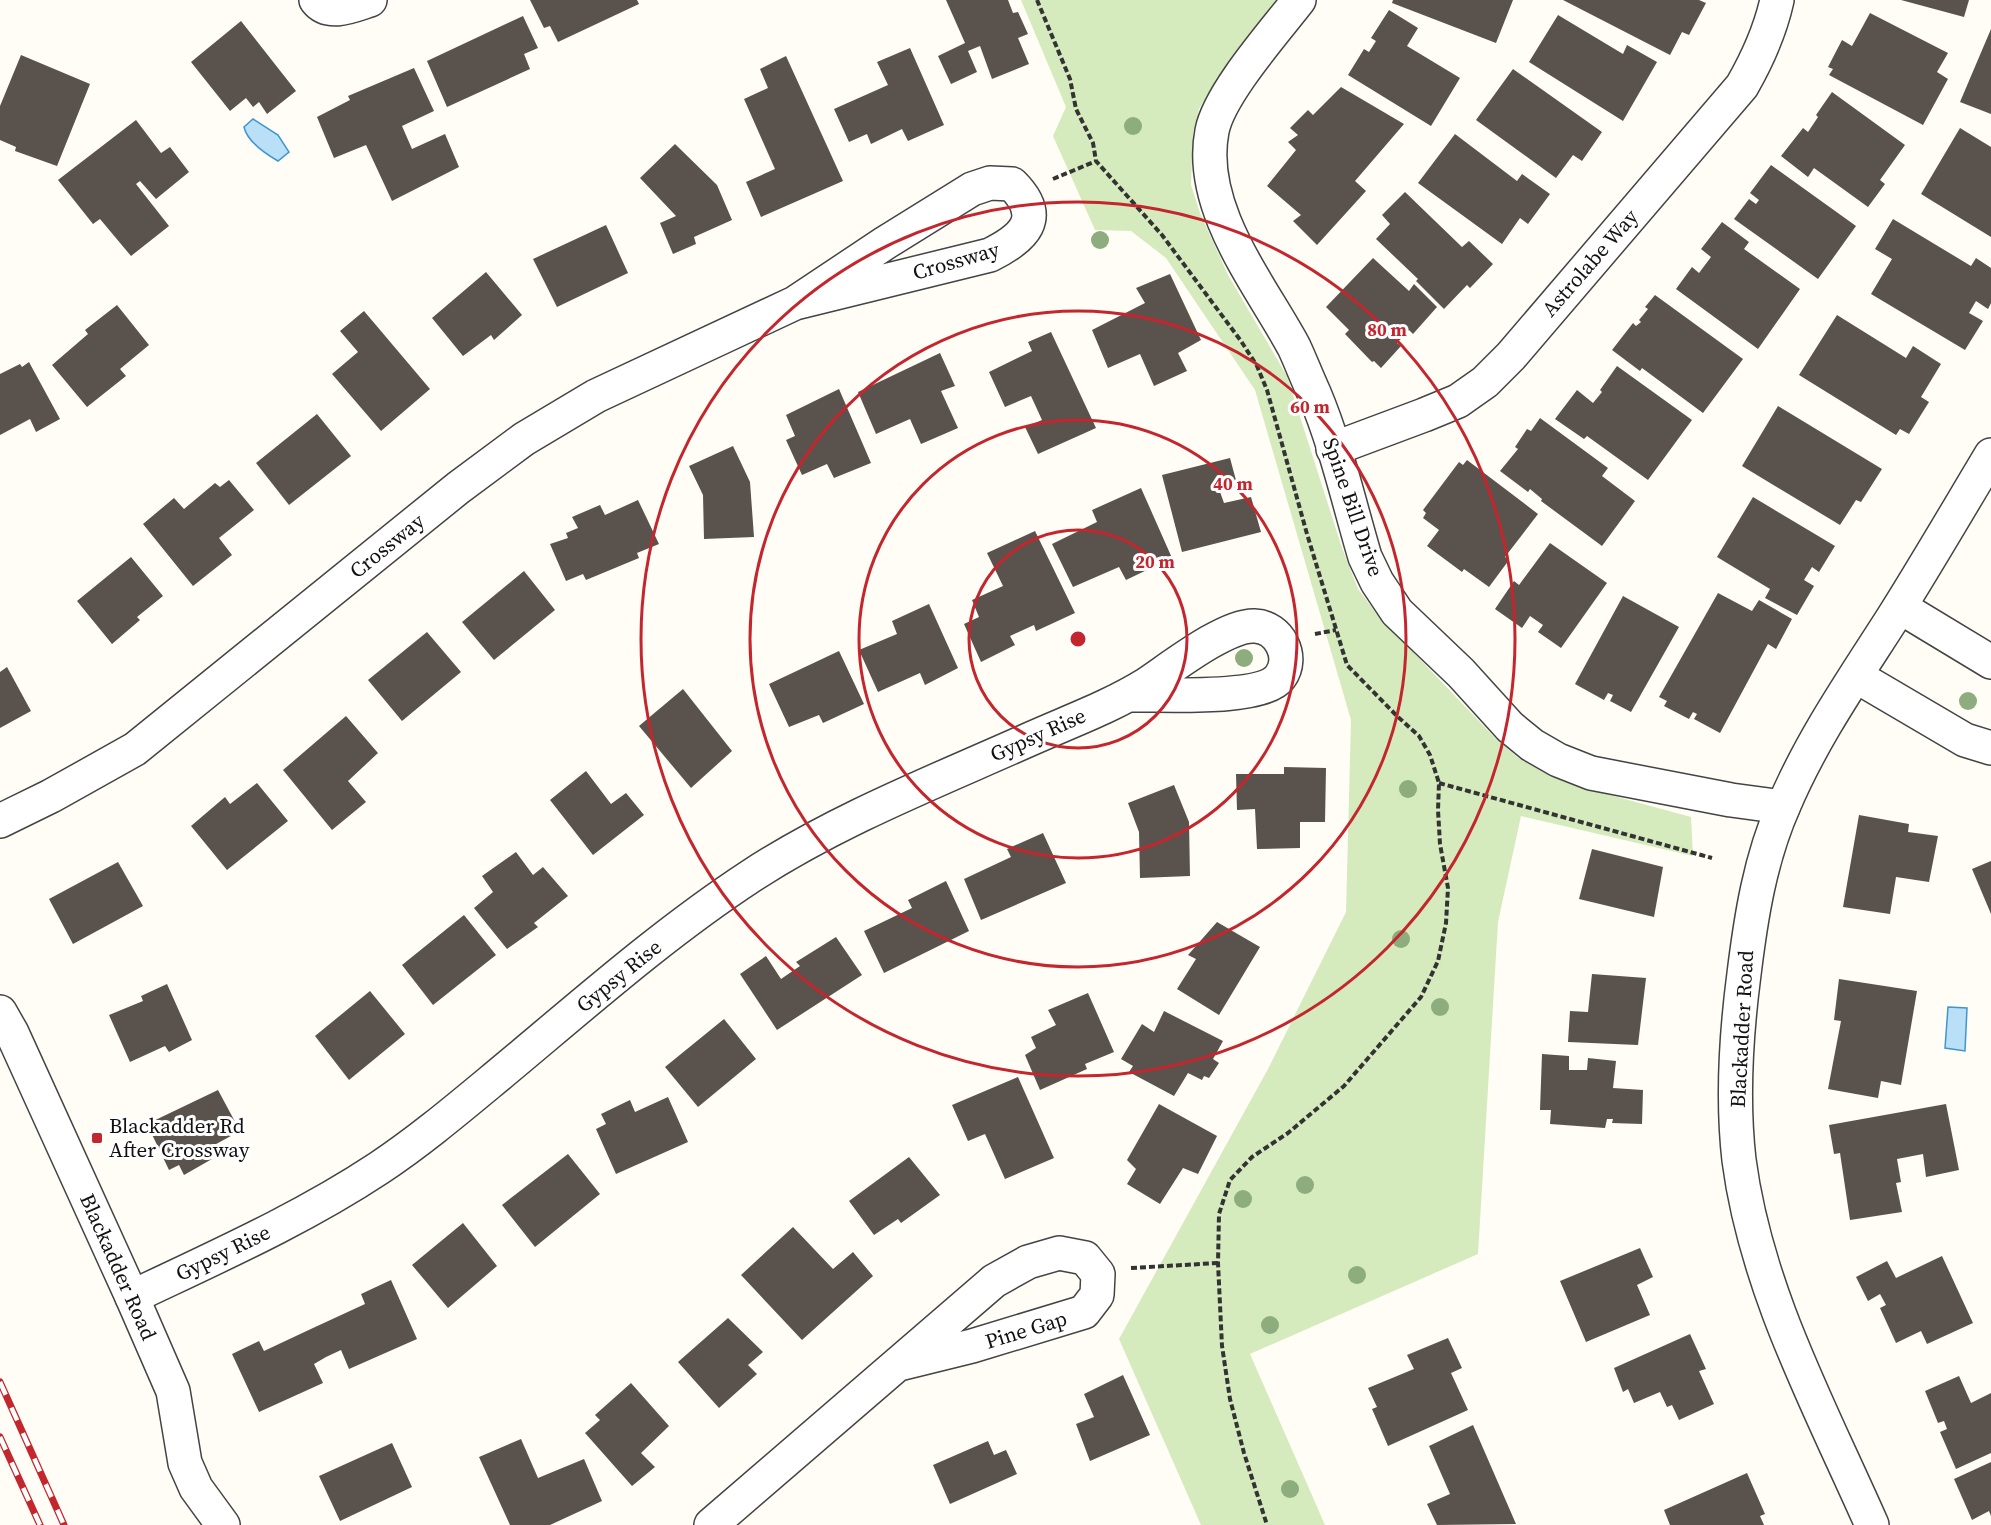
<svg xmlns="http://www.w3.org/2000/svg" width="1991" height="1525" font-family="'Source Serif 4',serif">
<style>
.green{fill:#d5ebbd}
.water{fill:#b9e0f7;stroke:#3f96cf;stroke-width:1.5}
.building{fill:#5a524d}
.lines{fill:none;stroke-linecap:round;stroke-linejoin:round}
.minor-casing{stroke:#444;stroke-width:36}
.path{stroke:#333;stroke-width:4;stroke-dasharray:6 3;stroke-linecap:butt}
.minor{stroke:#fff;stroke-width:33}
.rail-casing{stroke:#c4262e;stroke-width:7}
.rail{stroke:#fff;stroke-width:4.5;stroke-dasharray:14;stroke-linecap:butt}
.tree{fill:#8dad7f}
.ring{fill:none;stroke:#c4262e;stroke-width:3}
.poi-dot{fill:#c4262e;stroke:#fff;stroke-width:2}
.labels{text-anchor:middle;stroke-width:6;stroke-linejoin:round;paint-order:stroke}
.street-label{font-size:21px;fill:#111;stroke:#fff}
.poi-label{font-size:21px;fill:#111;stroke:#fff;text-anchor:start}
.centre{fill:#c4262e;stroke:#fff;stroke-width:3}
.ring-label{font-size:18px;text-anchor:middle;font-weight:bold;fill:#c4262e;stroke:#fff;stroke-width:6;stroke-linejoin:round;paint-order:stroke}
</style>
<rect width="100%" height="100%" fill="#fffdf5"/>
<!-- green -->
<path class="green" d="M1021 0H1276L1219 75 1199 109 1193 133 1191 185 1200 213 1228 275 1287 376 1342 548 1358 589 1376 613 1495 738 1517 757 1548 775 1577 786 1691 817 1693 856 1521 816 1498 922 1478 1254 1250 1354 1325 1525H1201L1119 1339 1268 1069 1346 912 1351 720 1255 390 1166 258 1131 231 1095 230 1053 136 1066 107Z"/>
<!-- water -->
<g class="water">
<path d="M253 119 278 135 289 152 278 161C266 154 247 141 244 127Z"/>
<path d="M1948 1007 1967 1008 1965 1051 1945 1048Z"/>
</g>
<!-- building -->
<g class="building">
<path d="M530 0H637L639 4 558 42 550 26 544 28Z"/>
<path d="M946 0H1008L1013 13 1018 12 1028 34 1018 38 1029 64 992 79 980 46 968 51 977 72 951 84 938 56 965 43Z"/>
<path d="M1393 0H1513L1496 43 1392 3Z"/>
<path d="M1563 0H1699L1706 3 1689 35 1682 32 1670 55Z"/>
<path d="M1901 0H1969L1964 17Z"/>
<path d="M1389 10 1418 28 1407 46 1460 78 1431 126 1348 75 1364 49 1369 52 1376 41 1371 38Z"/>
<path d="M1870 13 1948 53 1937 72 1948 79 1923 125 1829 75 1833 69 1828 67 1842 40 1852 46Z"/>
<path d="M1558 15 1623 54 1627 45 1657 62 1623 121 1529 62Z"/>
<path d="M523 16 538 48 524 54 530 69 447 107 427 61Z"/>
<path d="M241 21 296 91 267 114 259 102 253 107 246 98 230 111 191 62Z"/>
<path d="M1991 29V114L1960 102Z"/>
<path d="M910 48 944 125 908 141 902 129 871 144 867 134 849 142 834 109 888 85 877 62Z"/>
<path d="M21 55 90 84 57 166 15 151 16 147 0 140V106Z"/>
<path d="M786 56 843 181 761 217 746 182 775 169 744 99 768 88 760 69Z"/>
<path d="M414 68 434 111 402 126 412 149 445 134 459 167 392 201 366 145 334 158 317 117 350 100 348 96Z"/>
<path d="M1513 69 1602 132 1582 161 1573 155 1556 178 1476 120Z"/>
<path d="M1341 87 1404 124 1355 181 1366 191 1317 245 1293 221 1301 215 1267 186 1296 150 1288 142 1298 135 1290 128 1308 110 1313 115Z"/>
<path d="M1832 92 1905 145 1880 180 1885 184 1868 207 1814 168 1808 177 1781 156 1803 128 1808 132 1818 117 1816 115Z"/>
<path d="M136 120 161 153 170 147 189 172 156 199 140 181 136 184 169 226 131 256 100 219 93 224 58 180Z"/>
<path d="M1960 128 1991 147V237L1921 194Z"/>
<path d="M1455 134 1517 181 1522 174 1550 194 1528 224 1520 218 1502 244 1418 183Z"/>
<path d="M675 144 717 185 732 220 694 237 696 244 673 254 660 223 676 216 640 178Z"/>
<path d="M1771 165 1856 226 1818 279 1734 219 1749 199 1756 204 1759 200 1750 193Z"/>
<path d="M1405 192 1462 247 1469 241 1493 264 1470 288 1467 285 1444 309 1416 281 1418 279 1376 239 1390 224 1382 215Z"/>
<path d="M1893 219 1971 266 1976 258 1991 268V303L1988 309 1976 301 1969 313 1983 321 1965 350 1871 294 1892 259 1875 249Z"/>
<path d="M1722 222 1749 242 1744 249 1800 289 1758 349 1676 289 1692 267 1699 273 1711 257 1701 249Z"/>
<path d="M606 225 628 273 557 307 533 259Z"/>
<path d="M1373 258 1409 291 1414 284 1437 307 1413 334 1409 330 1397 343 1401 346 1381 368 1374 361 1372 362 1345 334 1349 330 1326 307Z"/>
<path d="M486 272 522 315 494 340 491 335 463 356 432 318Z"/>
<path d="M1170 274 1201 340 1178 353 1187 371 1154 386 1140 354 1108 368 1092 330 1145 303 1136 288Z"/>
<path d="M1655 295 1743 359 1703 413 1642 368 1640 371 1612 350 1633 323 1636 326 1641 322 1639 320 1648 309 1645 307Z"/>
<path d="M117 305 149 345 120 369 126 376 87 407 52 365 88 334 85 330Z"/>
<path d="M364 311 430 389 381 431 332 374 358 352 340 331Z"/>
<path d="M1837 315 1906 358 1913 346 1941 364 1921 397 1929 402 1909 434 1900 429 1896 435 1799 375Z"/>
<path d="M1051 332 1096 428 1038 454 1025 427 1042 420 1031 396 1005 407 989 372 1032 351 1028 342Z"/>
<path d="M940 353 955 386 941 391 958 428 921 444 910 419 876 434 858 392Z"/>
<path d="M29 362 60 419 36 432 30 419 0 435V374L20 364 22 367Z"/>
<path d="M1617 366 1692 420 1648 480 1587 436 1584 439 1555 419 1577 390 1593 403 1602 392 1600 390Z"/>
<path d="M839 389 871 463 834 478 827 464 802 475 786 440 795 436 786 415Z"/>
<path d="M1778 406 1882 469 1861 502 1856 500 1840 525 1742 466Z"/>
<path d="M317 414 351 456 289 505 256 463Z"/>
<path d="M1540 418 1608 468 1602 476 1635 501 1602 546 1541 501 1542 499 1530 489 1528 492 1500 471 1518 449 1515 447 1527 429 1531 431Z"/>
<path d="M733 446 750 482 754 537 704 539 703 495 689 466Z"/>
<path d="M1230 458 1237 484 1219 489 1224 503 1251 497 1261 532 1182 552 1162 475Z"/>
<path d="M1467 460 1538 514 1505 557 1509 560 1489 587 1464 569 1462 572 1427 546 1439 530 1423 518 1426 513 1423 510 1459 462 1463 465Z"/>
<path d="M229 480 254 510 219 538 232 555 193 586 143 524 174 498 184 509 215 483 220 487Z"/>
<path d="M1141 488 1172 558 1126 580 1119 567 1073 587 1052 544 1097 522 1092 510Z"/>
<path d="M1753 497 1835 546 1819 572 1812 567 1804 580 1814 586 1797 615 1765 598 1770 589 1717 557Z"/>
<path d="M638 500 659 544 637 553 639 558 586 580 583 574 566 581 550 544 568 538 566 533 578 528 572 517 600 505 605 515Z"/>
<path d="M1035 531 1075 613 1036 631 1034 625 1010 636 1015 645 981 662 964 624 979 617 972 600 1003 586 987 553Z"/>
<path d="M1550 543 1607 583 1561 648 1538 632 1543 625 1530 616 1522 628 1495 609 1514 581 1519 585Z"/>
<path d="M131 557 163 596 137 617 140 620 112 644 77 601Z"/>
<path d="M524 571 555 610 494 660 462 622Z"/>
<path d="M1718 593 1752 611 1759 600 1792 619 1776 649 1768 644 1720 733 1694 719 1697 714 1693 712 1689 719 1664 706 1667 701 1659 697Z"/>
<path d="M1623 596 1679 627 1631 712 1610 701 1613 695 1608 693 1604 700 1575 684Z"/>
<path d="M929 604 958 668 925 685 920 673 878 692 859 650 897 634 892 621Z"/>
<path d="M427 632 461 672 402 721 368 680Z"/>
<path d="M839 651 864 704 823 723 819 715 789 727 769 684Z"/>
<path d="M7 667 31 711 0 728V672Z"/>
<path d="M683 689 732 751 691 788 639 726Z"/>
<path d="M346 716 378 753 348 781 366 802 332 830 283 770Z"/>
<path d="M1284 767 1326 768 1325 822H1300V848L1257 849 1255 809 1237 810 1236 774H1284Z"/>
<path d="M586 771 611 804 626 793 644 815 593 855 550 800Z"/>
<path d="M257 783 288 821 227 870 191 826 225 797 230 804Z"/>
<path d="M1174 785 1189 822 1190 876 1140 878 1139 832 1128 803Z"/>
<path d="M1859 815 1909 824 1908 832 1938 836 1929 882 1896 877 1890 914 1843 907Z"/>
<path d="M1043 833 1066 883 981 920 964 879 1011 857 1007 849Z"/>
<path d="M1592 849 1663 867 1654 917 1579 899Z"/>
<path d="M516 852 533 875 543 867 568 896 534 923 538 927 507 949 474 908 493 892 482 876Z"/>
<path d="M1991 861V914L1972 869Z"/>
<path d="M118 862 143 906 73 944 49 899Z"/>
<path d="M946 881 969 931 884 973 864 931 912 908 908 900Z"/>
<path d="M464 915 496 955 433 1005 402 965Z"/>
<path d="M1217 922 1260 947 1219 1015 1177 989 1196 959 1188 955Z"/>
<path d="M836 937 862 975 777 1030 740 974 766 956 781 979 800 966 796 962Z"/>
<path d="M1592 974 1646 978 1638 1045 1568 1042 1570 1011 1588 1012Z"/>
<path d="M1839 979 1917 991 1901 1085 1881 1081 1878 1098 1828 1089 1841 1021 1834 1020Z"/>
<path d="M167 984 192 1040 169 1052 165 1046 130 1062 109 1015 143 1001 141 996Z"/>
<path d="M370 991 405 1034 349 1080 315 1036Z"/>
<path d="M1088 993 1114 1052 1085 1064 1087 1069 1040 1090 1025 1055 1036 1048 1031 1037 1056 1025 1048 1010Z"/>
<path d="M1164 1011 1223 1041 1213 1059 1219 1063 1209 1078 1204 1076 1202 1080 1188 1073 1174 1096 1129 1072 1133 1066 1121 1059 1142 1024 1154 1032Z"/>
<path d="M724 1019 756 1059 698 1107 665 1067Z"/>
<path d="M1542 1054 1569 1056V1070H1587L1588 1058 1616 1061 1613 1088 1643 1090 1642 1124 1612 1123 1613 1119H1607L1605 1128 1550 1124 1551 1110H1540Z"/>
<path d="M1018 1077 1054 1158 1005 1179 985 1134 968 1141 952 1105Z"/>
<path d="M218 1090 240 1131 207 1149 212 1159 184 1175 179 1165 169 1170 147 1124Z"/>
<path d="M668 1097 688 1142 616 1174 596 1129 606 1124 601 1114 630 1100 635 1112Z"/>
<path d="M1159 1104 1217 1136 1198 1174 1183 1168 1160 1204 1127 1184 1136 1169 1127 1160Z"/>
<path d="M1946 1104 1959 1170 1926 1177 1923 1154 1897 1159 1901 1182 1896 1183 1902 1212 1850 1220 1840 1153 1834 1154 1829 1125Z"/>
<path d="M568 1154 600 1194 535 1247 502 1205Z"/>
<path d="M909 1157 940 1195 901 1223 898 1219 874 1235 849 1201Z"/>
<path d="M463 1223 497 1266 448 1308 412 1265Z"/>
<path d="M793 1227 833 1269 853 1252 873 1276 802 1340 741 1275Z"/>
<path d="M1640 1248 1653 1277 1637 1285 1650 1315 1586 1342 1560 1281Z"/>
<path d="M1942 1256 1973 1323 1927 1344 1921 1331 1896 1343 1880 1308 1886 1305 1880 1294 1868 1301 1856 1277 1887 1261 1896 1278Z"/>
<path d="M391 1280 417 1339 349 1369 341 1350 326 1357 314 1364 323 1383 259 1412 232 1354 259 1341 264 1351 313 1328 365 1304 361 1294Z"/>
<path d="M728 1318 763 1352 748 1365 757 1374 719 1408 678 1362Z"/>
<path d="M1690 1334 1706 1369 1699 1371 1714 1404 1679 1420 1672 1405 1667 1407 1660 1392 1634 1403 1628 1389 1623 1392 1614 1368Z"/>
<path d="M1448 1338 1462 1368 1451 1373 1468 1410 1388 1446 1372 1409 1377 1407 1368 1388 1414 1369 1407 1355Z"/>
<path d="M1123 1375 1150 1435 1090 1461 1076 1424 1094 1417 1084 1394Z"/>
<path d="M1959 1376 1971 1403 1991 1393V1453L1956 1469 1940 1432 1947 1429 1944 1421 1938 1423 1925 1391Z"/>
<path d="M631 1383 669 1426 641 1453 655 1467 632 1486 585 1433 600 1420 595 1415Z"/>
<path d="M1473 1425 1516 1524 1437 1525 1427 1504 1450 1494 1429 1446Z"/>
<path d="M521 1439 538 1478 584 1459 602 1501 550 1525H510L479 1457Z"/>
<path d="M988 1441 994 1455 1006 1450 1017 1474 950 1504 933 1465Z"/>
<path d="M392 1443 412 1487 340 1521 319 1476Z"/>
<path d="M1991 1462V1516L1989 1511 1972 1520 1954 1479Z"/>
<path d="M1747 1473 1765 1514 1760 1516 1764 1525H1670L1664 1510Z"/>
</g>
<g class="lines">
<!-- minor casing -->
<g class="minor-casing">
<g id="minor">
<path d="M316 0C329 17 354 5 370 0"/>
<path d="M1299 0C1275 31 1219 94 1212 131 1197 208 1260 284 1294 347 1301 362 1307 378 1314 393 1336 445 1349 503 1365 557L1377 582 1397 612 1461 673 1510 727 1532 745 1558 760 1591 773 1731 800 1783 807"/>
<path d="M1333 449 1424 415 1458 401 1485 382 1511 356 1742 86C1758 58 1770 32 1777 0"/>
<path d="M1900 607 1991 662"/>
<path d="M1856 676 1965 740 1991 748"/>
<path d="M0 821 51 796 135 749 458 488 524 439 596 396 795 303 885 243 972 189 990 183 1012 184C1046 218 1024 238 990 255L795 303"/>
<path d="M0 1012 12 1033 132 1297 173 1391 185 1463 196 1488 223 1525"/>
<path d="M132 1297C216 1257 302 1219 379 1168 418 1142 454 1112 489 1083 575 1012 658 937 751 876 837 820 934 782 1028 740 1068 722 1110 707 1147 684 1171 668 1227 624 1255 626 1279 627 1295 657 1280 677 1262 701 1161 694 1130 695"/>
<path d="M711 1525 994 1281 1028 1262 1059 1253 1085 1258 1098 1274 1097 1295 1084 1312 972 1346 899 1364"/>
<path d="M1872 1525C1820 1407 1756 1290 1739 1160 1732 1099 1736 1035 1744 974 1751 917 1760 859 1784 805 1812 739 1853 680 1892 619 1926 565 1958 510 1991 455"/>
</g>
</g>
<!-- path -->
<g class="path">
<path d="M1037 0 1070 79 1076 109 1093 143 1096 161 1162 235 1241 341 1257 366 1267 390 1307 534 1347 665 1397 716 1419 736 1430 755 1439 783 1438 810 1440 844 1448 888 1446 923 1438 961 1421 997 1344 1086 1288 1133 1252 1157 1230 1180 1219 1214 1218 1263 1222 1346 1230 1399 1244 1453 1267 1525"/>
<path d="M1053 179 1096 161"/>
<path d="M1315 634 1336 630"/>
<path d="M1439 783 1712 858"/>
<path d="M1131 1268 1218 1263"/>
</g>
<!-- minor -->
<use href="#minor" class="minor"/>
<!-- rail casing -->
<g class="rail-casing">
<g id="rail">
<path d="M0 1382 64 1525"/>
<path d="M0 1437 40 1525"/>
</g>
</g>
<!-- rail -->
<use href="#rail" class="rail"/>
</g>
<!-- trees -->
<g class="tree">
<circle cx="1133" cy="126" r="9"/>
<circle cx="1100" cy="240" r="9"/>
<circle cx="1244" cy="658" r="9"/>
<circle cx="1968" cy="701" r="9"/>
<circle cx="1408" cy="789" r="9"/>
<circle cx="1401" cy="939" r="9"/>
<circle cx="1440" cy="1007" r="9"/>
<circle cx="1305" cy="1185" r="9"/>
<circle cx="1243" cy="1199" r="9"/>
<circle cx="1357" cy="1275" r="9"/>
<circle cx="1270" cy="1325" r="9"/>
<circle cx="1290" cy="1489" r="9"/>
</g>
<!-- distance rings -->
<g class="ring">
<circle cx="1078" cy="639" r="109"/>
<circle cx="1078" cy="639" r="219"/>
<circle cx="1078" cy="639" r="328"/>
<circle cx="1078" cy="639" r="437"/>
</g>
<!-- markers -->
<rect class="poi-dot" x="91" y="1132" width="12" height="12" rx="3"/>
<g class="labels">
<!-- street labels -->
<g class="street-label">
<text transform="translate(956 261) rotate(-16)" y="7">Crossway</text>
<text transform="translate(1590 263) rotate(-49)" y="7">Astrolabe Way</text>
<text transform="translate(1353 507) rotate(71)" y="7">Spine Bill Drive</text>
<text transform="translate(387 546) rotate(-39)" y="7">Crossway</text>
<text transform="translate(1038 735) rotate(-24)" y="7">Gypsy Rise</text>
<text transform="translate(619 976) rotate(-39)" y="7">Gypsy Rise</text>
<text transform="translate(1742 1029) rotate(-87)" y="7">Blackadder Road</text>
<text transform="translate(223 1253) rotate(-26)" y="7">Gypsy Rise</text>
<text transform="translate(118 1267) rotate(66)" y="7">Blackadder Road</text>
<text transform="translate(1026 1330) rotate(-17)" y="7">Pine Gap</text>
</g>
<!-- poi labels -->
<g class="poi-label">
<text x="109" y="1133">Blackadder Rd<tspan x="109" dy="24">After Crossway</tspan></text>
</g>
</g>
<circle cx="1078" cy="639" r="9" class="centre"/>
<g class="ring-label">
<text x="1387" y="336">80 m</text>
<text x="1310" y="413">60 m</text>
<text x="1233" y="490">40 m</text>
<text x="1155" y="568">20 m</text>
</g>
</svg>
